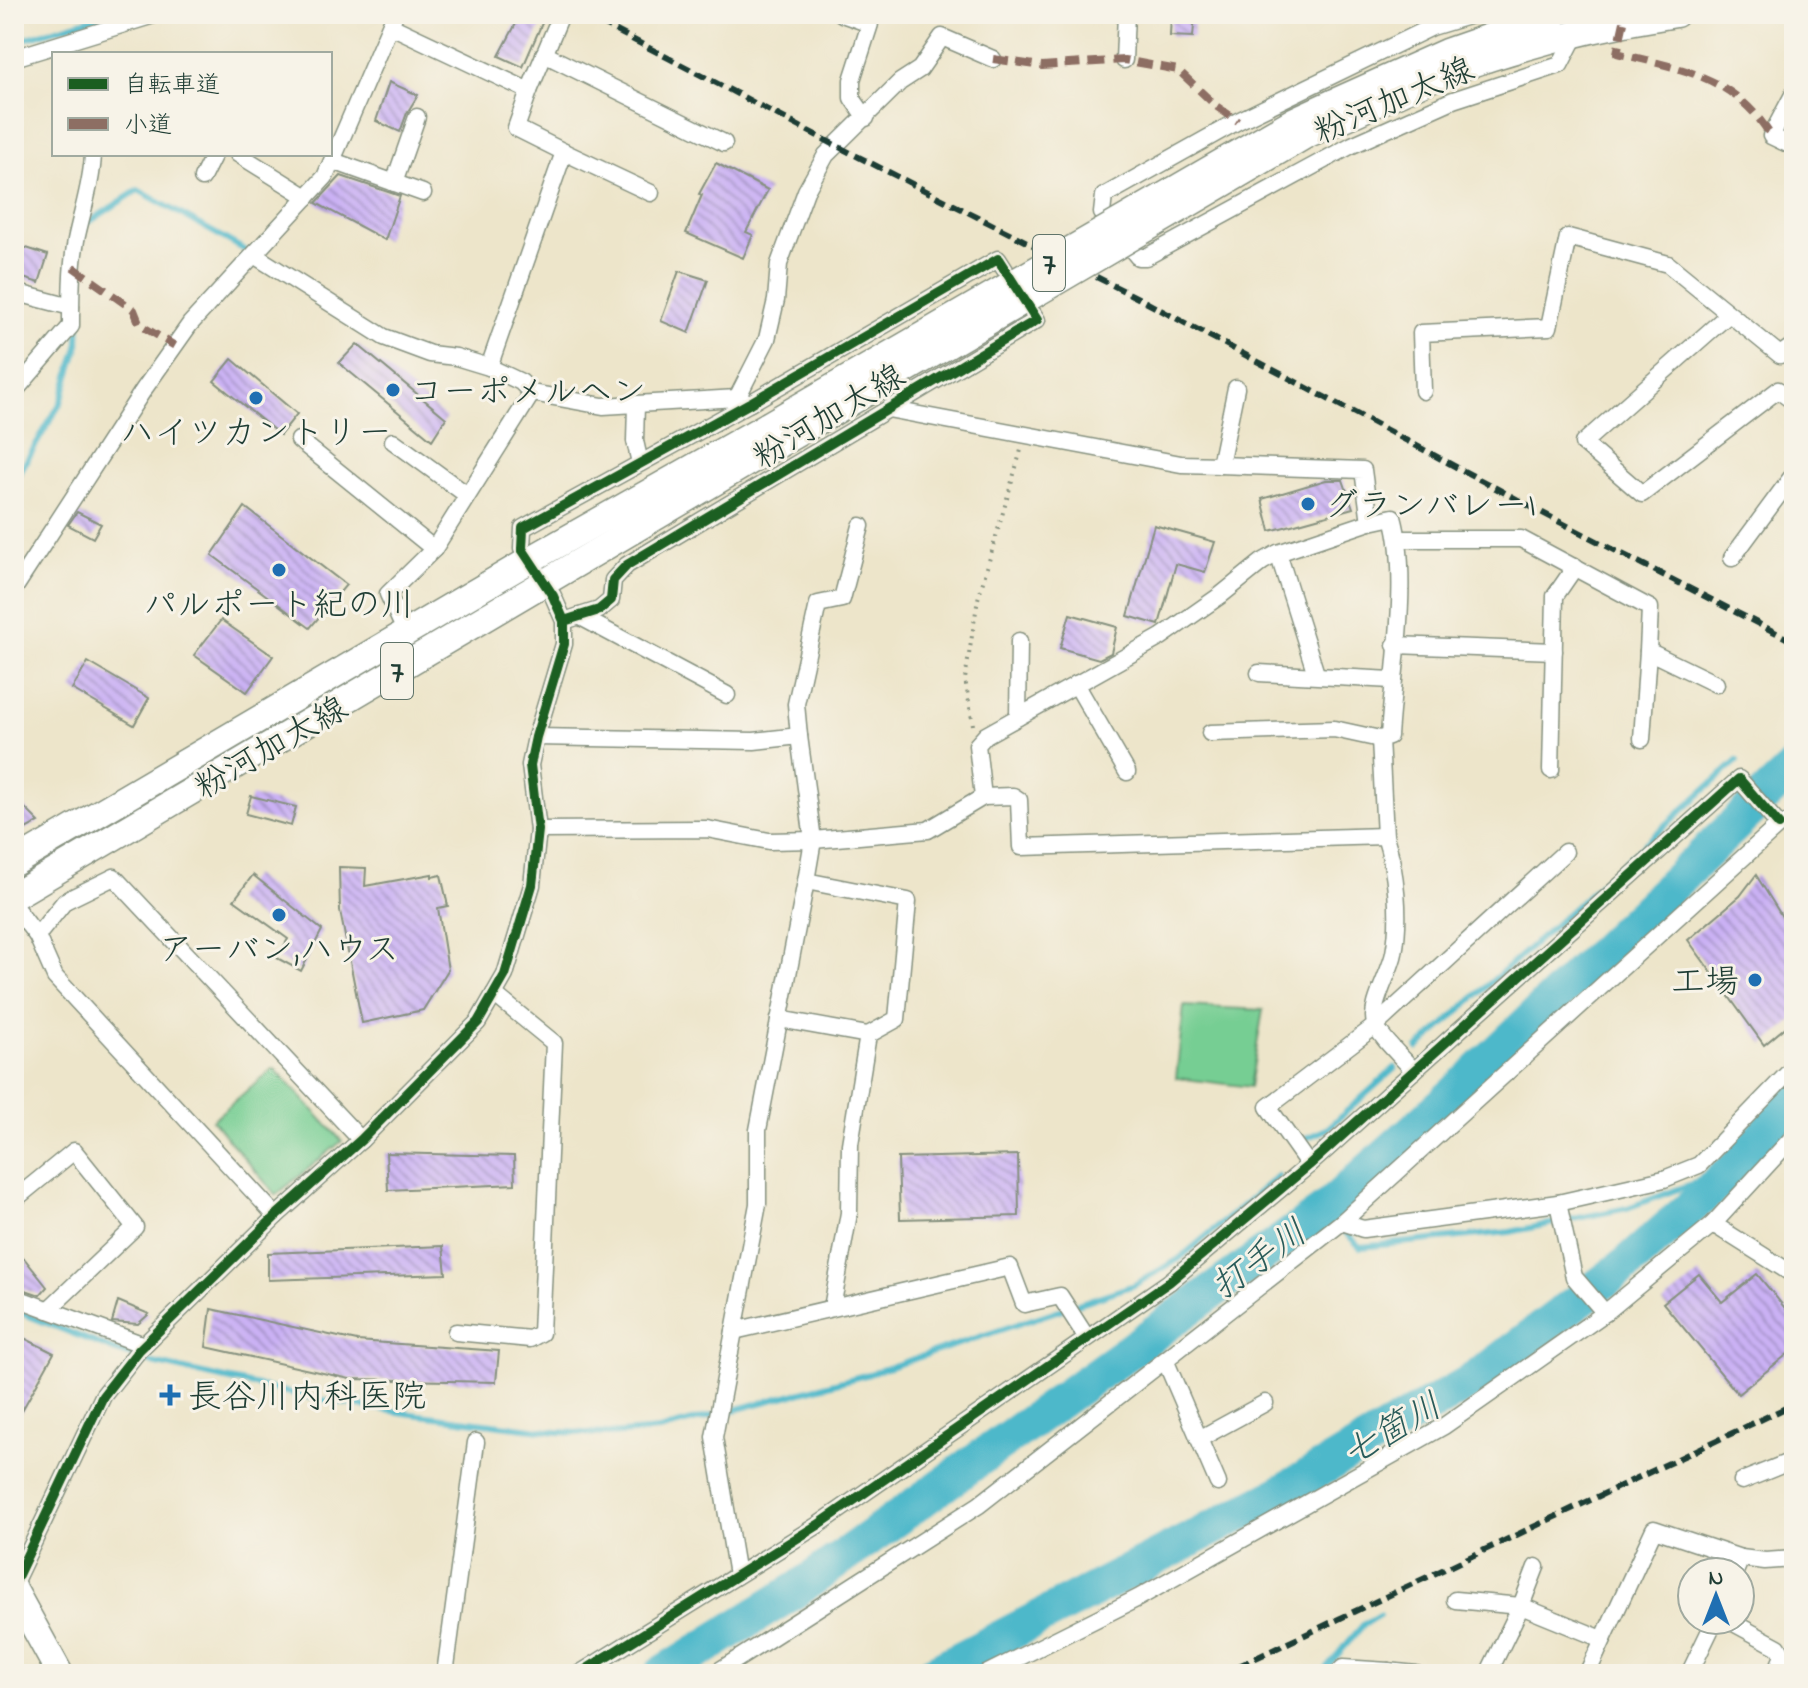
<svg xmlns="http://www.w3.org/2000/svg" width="1808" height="1688" font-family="'Indie Flower','Klee One',sans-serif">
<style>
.park{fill:#76ce93;stroke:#4a8664;stroke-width:2}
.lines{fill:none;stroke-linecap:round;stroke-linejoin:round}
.stream{stroke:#4db8ca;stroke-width:6}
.river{stroke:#4db8ca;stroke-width:36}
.building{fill:url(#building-back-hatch)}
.street-casing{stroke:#86917f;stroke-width:19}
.primary-casing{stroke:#86917f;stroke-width:29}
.path{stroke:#86917f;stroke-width:4;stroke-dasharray:2 6;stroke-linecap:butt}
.street{stroke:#fff;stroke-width:16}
.primary{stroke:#fff;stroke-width:26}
.rail{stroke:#1f3d34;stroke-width:6;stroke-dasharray:12 6;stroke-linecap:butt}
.primary-bridge-casing{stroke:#86917f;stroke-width:29;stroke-linecap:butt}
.primary-bridge{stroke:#fff;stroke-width:26}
.quiet{stroke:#8d6e63;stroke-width:8;stroke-dasharray:16 8;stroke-linecap:butt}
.cycleway-casing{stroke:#f7f3e8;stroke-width:15}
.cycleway{stroke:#1b5e20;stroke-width:10}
.poi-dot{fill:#1f6fb2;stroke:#f7f3e8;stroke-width:3}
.labels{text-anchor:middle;stroke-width:6;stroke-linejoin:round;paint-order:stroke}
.shield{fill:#f7f3e8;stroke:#60746a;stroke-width:2}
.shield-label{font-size:32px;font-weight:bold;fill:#1f3d34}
.street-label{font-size:34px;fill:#1f3d34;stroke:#f7f3e8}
.poi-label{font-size:34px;fill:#1f3d34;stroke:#f7f3e8;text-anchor:start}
.water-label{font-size:36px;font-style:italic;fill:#2a5c5a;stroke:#f7f3e8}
</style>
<defs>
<pattern id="building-back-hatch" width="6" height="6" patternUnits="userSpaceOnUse" patternTransform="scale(2)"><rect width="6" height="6" fill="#cab1f4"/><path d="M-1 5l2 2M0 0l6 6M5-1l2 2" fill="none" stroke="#a391c6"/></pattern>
</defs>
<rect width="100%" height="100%" fill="#f7f3e8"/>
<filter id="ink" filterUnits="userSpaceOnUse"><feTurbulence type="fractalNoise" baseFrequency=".0125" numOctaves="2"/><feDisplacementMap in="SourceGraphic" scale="16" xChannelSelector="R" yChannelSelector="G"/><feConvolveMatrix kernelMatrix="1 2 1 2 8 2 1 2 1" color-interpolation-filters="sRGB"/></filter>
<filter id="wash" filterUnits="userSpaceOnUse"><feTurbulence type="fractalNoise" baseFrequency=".006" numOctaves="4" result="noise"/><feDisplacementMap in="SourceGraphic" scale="32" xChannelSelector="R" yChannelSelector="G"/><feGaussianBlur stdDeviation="1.8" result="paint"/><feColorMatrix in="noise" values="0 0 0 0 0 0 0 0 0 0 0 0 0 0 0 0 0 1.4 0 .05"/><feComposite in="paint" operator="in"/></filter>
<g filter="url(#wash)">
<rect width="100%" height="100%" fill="#ede5ca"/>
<!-- park -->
<g class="park">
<path d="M1184 1006 1263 1010 1250 1087 1176 1078Z"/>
<path d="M274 1068 342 1141 276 1195 212 1120Z"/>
</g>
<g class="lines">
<!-- stream -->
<g class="stream">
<path d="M14 42 107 14"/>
<path d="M89 222 138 190 245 250"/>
<path d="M14 482 61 402 78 347 80 283"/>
<path d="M1418 1048 1737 761"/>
<path d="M1306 1138 1327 1129 1395 1068"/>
<path d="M1324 1211 1360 1247 1510 1232 1627 1208 1735 1168"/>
<path d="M14 1310 116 1351 153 1363 322 1400 412 1414 557 1432 609 1434 659 1430 869 1374 1134 1285 1179 1259 1278 1176"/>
<path d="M1321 1674 1364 1624 1379 1615"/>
</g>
<!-- river -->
<g class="river">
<path d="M662 1674 798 1589 1324 1211 1453 1095 1794 768"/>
<path d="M931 1674 1277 1495 1475 1379 1627 1264 1735 1168 1794 1101"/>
</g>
</g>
<g id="blocks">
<!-- building -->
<g class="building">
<path d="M521 14H546L523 67 499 56Z"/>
<path d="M1171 14H1195L1193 37 1170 36Z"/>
<path d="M389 82 418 95 407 113 400 132 376 121Z"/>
<path d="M716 163 768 190 746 232 753 235 743 258 686 233 702 195 699 194Z"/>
<path d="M341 176 400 196 385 240 316 203Z"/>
<path d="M14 244 48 255 39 283 14 275Z"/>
<path d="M679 271 708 280 689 333 661 321Z"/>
<path d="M357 344 446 418 432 440 339 363Z"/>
<path d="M232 359 297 414 280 435 214 381Z"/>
<path d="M1326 480H1343L1353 508 1270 531 1262 499Z"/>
<path d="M245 507 346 585 310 628 212 555Z"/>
<path d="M77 512 101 524 93 538 68 525Z"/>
<path d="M1154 525 1215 542 1205 572 1176 564 1159 625 1128 616Z"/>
<path d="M1070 614 1117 627 1111 653 1099 659 1060 648Z"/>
<path d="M221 620 273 656 247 692 194 655Z"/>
<path d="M88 662 149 698 134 725 72 689Z"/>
<path d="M251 796 296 807 291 826 246 814Z"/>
<path d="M14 797 39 822 14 835Z"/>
<path d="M339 867 366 868 365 886 432 874V877L441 875 448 906 438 908 448 970 423 1010 362 1023 340 911Z"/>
<path d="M253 875 322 930 301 971 277 958 288 939 234 900Z"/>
<path d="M1756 875 1794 936V1020L1764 1045 1688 940 1740 896Z"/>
<path d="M386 1153 514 1156 515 1184 388 1190Z"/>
<path d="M1018 1155 1019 1216 900 1219 898 1158Z"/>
<path d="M443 1246 446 1274 268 1280V1253Z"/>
<path d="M24 1258 47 1287 40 1295 14 1286V1271Z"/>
<path d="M1699 1274 1722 1302 1757 1274 1794 1319V1349L1738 1394 1663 1303Z"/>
<path d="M118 1301 149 1314 138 1324 112 1322Z"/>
<path d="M211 1309 357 1341 499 1351 496 1382 350 1379 206 1347Z"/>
<path d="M14 1333 54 1353 14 1425Z"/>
</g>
</g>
</g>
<g filter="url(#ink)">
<use href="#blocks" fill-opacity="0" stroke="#86917f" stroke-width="2"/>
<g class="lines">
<!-- street casing -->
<g class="street-casing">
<g id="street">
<path d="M842 14 870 24 852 80V98L866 118"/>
<path d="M1475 14 1432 27 1238 121 1104 196 1102 213 1138 257H1146L1352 145 1453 100 1560 65 1577 32"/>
<path d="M391 26 529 91 516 128 564 152 489 367"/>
<path d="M544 54 724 143"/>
<path d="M14 58 157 14"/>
<path d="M1124 60 1126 14"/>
<path d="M529 91 560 17"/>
<path d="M1794 93 1771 136 1794 147"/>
<path d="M564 152 651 193"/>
<path d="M238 154 307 197"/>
<path d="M333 161 423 193"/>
<path d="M202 178 214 154"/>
<path d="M394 183 417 117"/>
<path d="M254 255 384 337 430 354 456 357 489 367 521 382 532 393 603 406 737 398 750 403"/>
<path d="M14 292 71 307"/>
<path d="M1728 315 1583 443 1642 494 1778 390 1794 402"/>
<path d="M1423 391 1421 333 1549 327 1568 237 1668 264 1780 355 1794 345"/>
<path d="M14 392 71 326C71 297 71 268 76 240 82 211 92 183 93 154"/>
<path d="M737 398 767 339 776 300 779 264 806 191 826 155 900 82 920 69 942 37 993 59"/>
<path d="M636 405 635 441 640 463"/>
<path d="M888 409 1181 464 1220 465 1236 388"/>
<path d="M299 440 434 549 532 393"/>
<path d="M393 441 467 495"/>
<path d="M1220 465 1363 470 1370 522 1393 517C1410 577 1393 672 1389 736L1380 739 1385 836"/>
<path d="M1399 539H1521L1650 608 1648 651"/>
<path d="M1278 553 1316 674"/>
<path d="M1732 558 1794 474"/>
<path d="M14 589 144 389 190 324 325 177 395 14"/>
<path d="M579 616 727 695"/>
<path d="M406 633 388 594 434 549"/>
<path d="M1395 645 1554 651"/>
<path d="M1259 673 1392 680"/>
<path d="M1076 684 1127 772"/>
<path d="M1018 717 1019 641"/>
<path d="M1210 733 1334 729 1380 739"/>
<path d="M799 736 813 840 806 881 908 901 897 1019 868 1035"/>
<path d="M536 737 754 741 799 736 796 704 818 604 842 599 861 526"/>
<path d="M1642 739 1648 651 1716 684"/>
<path d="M1551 770 1555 596 1575 567"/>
<path d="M983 797 1013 796 1019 800 1021 847 1385 836C1396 871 1401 916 1394 953 1391 971 1369 1007 1375 1023 1379 1037 1404 1059 1414 1071"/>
<path d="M538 830 707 829 769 841 813 840 928 830 983 797 977 745 986 735 1161 637 1221 595 1262 562 1278 553 1370 522"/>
<path d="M14 906 37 936 55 977 276 1216"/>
<path d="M37 936 65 901 114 877 361 1140"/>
<path d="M779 1019 868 1035 850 1144 849 1213 832 1308"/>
<path d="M1309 1165 1268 1107 1375 1026 1565 852"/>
<path d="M14 1200 74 1151 135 1227 48 1310"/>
<path d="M1558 1203 1574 1277 1605 1313"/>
<path d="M1342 1222 1363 1229 1558 1203 1664 1179 1699 1165 1794 1067"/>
<path d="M1713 1224 1794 1275"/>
<path d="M14 1297 144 1345"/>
<path d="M734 1331 1010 1267 1024 1304 1060 1296 1087 1338"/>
<path d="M456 1332 530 1339 541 1333 554 1043 494 994"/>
<path d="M1166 1362 1218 1483"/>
<path d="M1199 1439 1265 1403"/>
<path d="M1742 1481 1794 1460"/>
<path d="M1741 1558 1765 1561 1794 1559"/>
<path d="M737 1575 714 1437 758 1204V1130L806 881"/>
<path d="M14 1583 103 1396 139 1350 276 1216 361 1140 478 1022 505 975 532 885 538 830 530 765 536 737 564 644V621L553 596 522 549 523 528 750 403 998 259 1037 320 627 565 613 580 611 600 599 610 564 621"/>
<path d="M1455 1600 1521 1606 1602 1639"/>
<path d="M1728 1620 1778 1647 1783 1656 1775 1674"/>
<path d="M445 1674 476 1442"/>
<path d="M579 1674 818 1525 1169 1282 1309 1165 1739 779 1779 825"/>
<path d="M714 1674 979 1505 1342 1222 1779 825 1794 821"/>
<path d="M986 1674 1138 1598 1444 1426 1605 1313 1713 1224 1794 1136"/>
<path d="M1337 1674 1343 1668 1388 1671"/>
<path d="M1388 1674V1671L1416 1674"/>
<path d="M1488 1674 1521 1606 1536 1567"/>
<path d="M1587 1674 1654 1529 1741 1558 1735 1572"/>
<path d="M1689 1674 1715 1620"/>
</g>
</g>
<!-- primary casing -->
<g class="primary-casing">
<g id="primary">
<path d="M1332 103 1446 52 1555 14"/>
<path d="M1340 120C1377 104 1413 85 1451 71 1525 44 1599 26 1676 14"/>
<path d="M14 863 528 561 768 425"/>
<path d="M14 896 779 444"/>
<path d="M14 1590 60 1674"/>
</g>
</g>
<!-- path -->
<path class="path" d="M973 725 965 679 978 599 1021 450"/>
<!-- street -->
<use href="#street" class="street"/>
<!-- primary -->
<use href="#primary" class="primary"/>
<!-- rail -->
<g class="rail">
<path d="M584 14 835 145 1138 298 1556 520 1794 642"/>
<path d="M1222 1674 1794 1404"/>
</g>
<!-- primary-bridge casing -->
<g class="primary-bridge-casing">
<g id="primary-bridge">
<path d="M768 425 1295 120 1332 103"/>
<path d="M779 444 1306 135 1340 120"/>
</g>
</g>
<!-- primary-bridge -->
<use href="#primary-bridge" class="primary-bridge"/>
<!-- quiet -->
<g class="quiet">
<path d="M1624 22 1617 53C1680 69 1734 75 1771 136"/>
<path d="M993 59 1042 66 1124 60 1178 70 1216 106 1238 121"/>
<path d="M73 267 134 310 140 325 175 346"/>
</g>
<!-- cycleway casing -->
<g class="cycleway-casing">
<g id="cycleway">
<path d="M14 1583 103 1396 139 1350 276 1216 361 1140 478 1022 505 975 532 885 538 830 530 765 536 737 564 644V621L553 596 522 549 523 528 750 403 998 259 1037 320 627 565 613 580 611 600 599 610 564 621"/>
<path d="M579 1674 818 1525 1169 1282 1309 1165 1739 779 1779 825"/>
</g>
</g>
<!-- cycleway -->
<use href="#cycleway" class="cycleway"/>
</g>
</g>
<!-- markers -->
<g class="poi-dot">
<circle cx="393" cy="390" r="8"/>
<circle cx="256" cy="398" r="8"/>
<circle cx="1308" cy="504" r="8"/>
<circle cx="279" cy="570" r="8"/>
<circle cx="279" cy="915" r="8"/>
<circle cx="1755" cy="980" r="8"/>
<path d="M166 1383h8v8h8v8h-8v8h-8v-8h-8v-8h8z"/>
</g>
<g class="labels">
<!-- shield labels -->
<g class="shield">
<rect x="1033" y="235" width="32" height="56" rx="6"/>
<rect x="381" y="643" width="32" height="56" rx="6"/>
</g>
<g class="shield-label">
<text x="1049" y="274">7</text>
<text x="397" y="682">7</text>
</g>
<!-- street labels -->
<g class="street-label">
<text transform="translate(1393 99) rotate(-23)" y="12">粉河加太線</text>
<text transform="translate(828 415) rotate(-31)" y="12">粉河加太線</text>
<text transform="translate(270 746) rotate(-30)" y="12">粉河加太線</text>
</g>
<!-- poi labels -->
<g class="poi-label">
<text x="409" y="402">コーポメルヘン</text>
<text x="256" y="443" text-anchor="middle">ハイツカントリー</text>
<text x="1324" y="516">グランバレーI</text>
<text x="279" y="615" text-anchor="middle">パルポート紀の川</text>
<text x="279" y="960" text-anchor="middle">アーバン,ハウス</text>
<text x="1739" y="992" text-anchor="end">工場</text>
<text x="188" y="1407">長谷川内科医院</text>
</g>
<!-- water labels -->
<g class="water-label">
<text transform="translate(1258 1258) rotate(-36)" y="13">打手川</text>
<text transform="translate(1391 1428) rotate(-30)" y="13">七箇川</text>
</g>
</g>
<!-- margin -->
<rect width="1808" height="1688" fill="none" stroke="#f7f3e8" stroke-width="48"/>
<!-- legend -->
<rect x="52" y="52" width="280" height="104" fill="#f7f3e8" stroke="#a1aaa0" stroke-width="2"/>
<rect x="68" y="78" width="40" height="12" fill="#1b5e20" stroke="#a1aaa0" stroke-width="2"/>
<text x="124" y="92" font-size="24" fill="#1f3d34">自転車道</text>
<rect x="68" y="118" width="40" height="12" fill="#8d6e63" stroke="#a1aaa0" stroke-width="2"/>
<text x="124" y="132" font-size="24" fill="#1f3d34">小道</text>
<!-- north arrow -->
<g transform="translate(1716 1596)"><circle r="38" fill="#f7f3e8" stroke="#a1aaa0" stroke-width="2"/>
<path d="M0-6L14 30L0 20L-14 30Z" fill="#1f6fb2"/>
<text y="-12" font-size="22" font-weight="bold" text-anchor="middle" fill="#1f3d34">N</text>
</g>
</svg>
